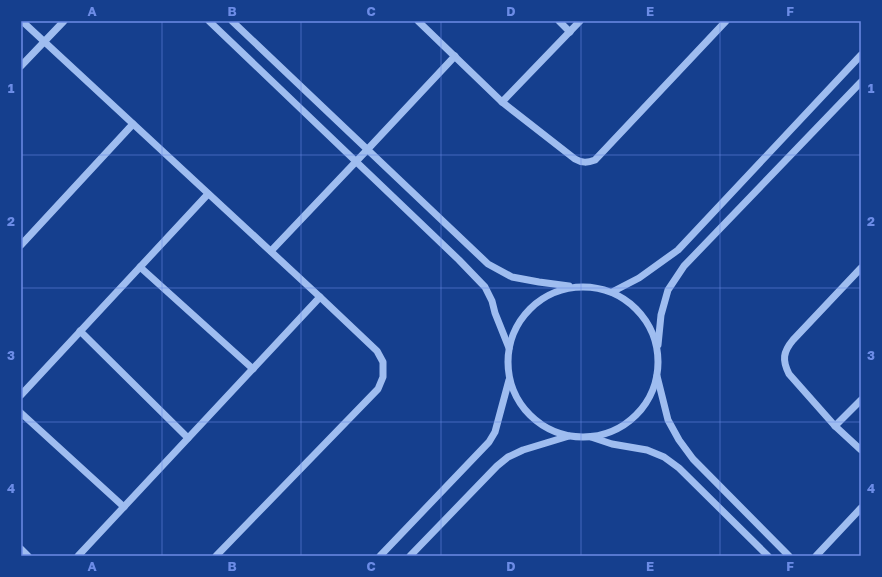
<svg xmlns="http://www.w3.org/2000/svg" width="882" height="577" font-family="'Golos Text',sans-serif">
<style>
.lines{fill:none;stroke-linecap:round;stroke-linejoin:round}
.minor{stroke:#9fbdf0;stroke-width:7}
.grid{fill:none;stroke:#6c8ce6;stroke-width:1;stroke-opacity:0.55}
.neatline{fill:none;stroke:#6c8ce6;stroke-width:1.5}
.grid-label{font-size:13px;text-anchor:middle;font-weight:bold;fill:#6c8ce6}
</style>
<rect width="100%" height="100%" fill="#153f8e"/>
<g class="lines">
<!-- minor -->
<g class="minor">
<path d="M22 21 320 297 377 351 383 362V377L378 389 216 556"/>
<path d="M209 21 459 260 485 287 492 301 495 313 509 348"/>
<path d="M232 21 488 264 512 277 539 282 569 286"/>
<path d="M418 21 502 102 575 159C582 163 587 163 595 160L726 21"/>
<path d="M559 21 570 32"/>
<path d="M21 66 64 21"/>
<path d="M502 102 580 21"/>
<path d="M21 245 133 124"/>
<path d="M271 251 367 150 455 56"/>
<path d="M140 267 253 369"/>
<path d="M861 268 793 340C783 352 782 360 789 374L835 426 861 450"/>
<circle cx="583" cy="362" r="75"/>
<path d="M612 292 639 278 678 250 861 55"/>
<path d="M80 331 188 438"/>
<path d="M658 345 661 315 668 290 684 266 861 82"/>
<path d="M657 376 668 420 679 440 693 459 789 556"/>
<path d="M21 395 208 194"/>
<path d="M21 413 124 507"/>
<path d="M835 426 861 400"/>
<path d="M591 437 612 444 647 450 664 457 679 468 768 556"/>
<path d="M21 549 28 556"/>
<path d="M78 556 320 297"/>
<path d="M380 556 489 442 495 432 509 380"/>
<path d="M410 556 497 466 508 457 523 450 569 436"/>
<path d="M816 556 861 508"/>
</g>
</g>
<!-- grid -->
<path class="grid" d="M162 21V556M301 21V556M441 21V556M581 21V556M720 21V556M21 155H861M21 288H861M21 422H861"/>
<!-- border -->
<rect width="882" height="577" fill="none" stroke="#153f8e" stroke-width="44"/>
<rect x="22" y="22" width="838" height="533" class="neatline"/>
<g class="grid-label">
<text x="92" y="16">A</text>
<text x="232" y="16">B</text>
<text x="371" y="16">C</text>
<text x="511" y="16">D</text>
<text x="650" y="16">E</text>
<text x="790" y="16">F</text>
<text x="11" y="93">1</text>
<text x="871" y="93">1</text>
<text x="11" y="226">2</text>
<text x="871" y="226">2</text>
<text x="11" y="360">3</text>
<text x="871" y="360">3</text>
<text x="11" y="493">4</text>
<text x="871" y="493">4</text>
<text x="92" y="571">A</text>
<text x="232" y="571">B</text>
<text x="371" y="571">C</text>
<text x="511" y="571">D</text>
<text x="650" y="571">E</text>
<text x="790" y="571">F</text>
</g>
</svg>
